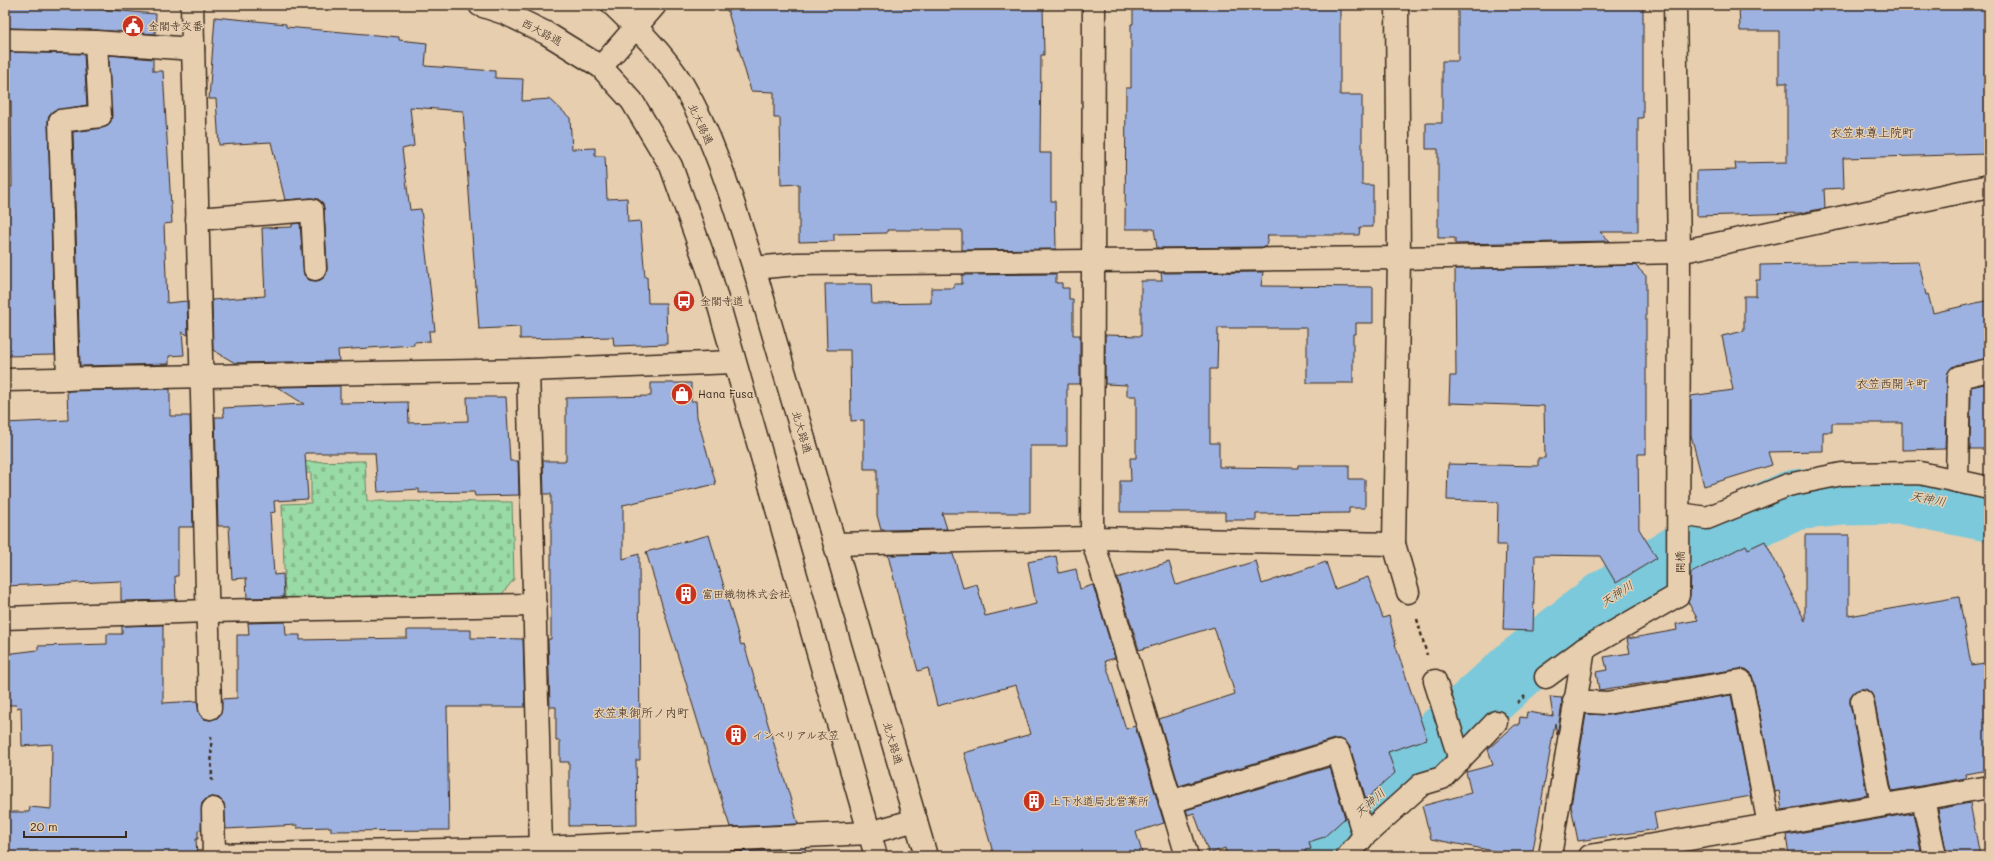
<svg xmlns="http://www.w3.org/2000/svg" width="1994" height="861" font-family="Mali,'Klee One',sans-serif">
<style>
.cemetery{fill:url(#cemetery-stones);stroke:#6a8262}
.lines{fill:none;stroke-linecap:round;stroke-linejoin:round}
.river{stroke:#7cc9db;stroke-width:61}
.building{fill:#9db2e0;stroke:#3b2a1e}
.minor-casing{stroke:#3b2a1e;stroke-width:25}
.major-casing{stroke:#3b2a1e;stroke-width:25}
.path{stroke:#3b2a1e;stroke-width:2.5;stroke-dasharray:4 3;stroke-linecap:butt}
.minor{stroke:#e6ceaf;stroke-width:22}
.major{stroke:#e6ceaf;stroke-width:22}
.labels{text-anchor:middle;stroke-width:3;stroke-linejoin:round;paint-order:stroke}
.poi-label{font-size:11px;fill:#3b2a1e;stroke:#e6ceaf;text-anchor:start}
.street-label{font-size:11px;fill:#3b2a1e;stroke:#e6ceaf}
.neighbourhood-label{font-size:12px;fill:#3b2a1e;stroke:#e6ceaf}
.water-label{font-size:12px;font-style:italic;fill:#45423a;stroke:#e6ceaf}
</style>
<defs>
<pattern id="cemetery-stones" width="16" height="16" patternUnits="userSpaceOnUse"><rect width="16" height="16" fill="#99dba6"/><path d="M2 7V4a2 2 0 0 1 4 0v3zM10 15v-3a2 2 0 0 1 4 0v3z" fill="#85bc8e"/></pattern>
</defs>
<rect width="100%" height="100%" fill="#e6ceaf"/>
<filter id="ink" filterUnits="userSpaceOnUse"><feTurbulence type="fractalNoise" baseFrequency=".025" numOctaves="2"/><feDisplacementMap in="SourceGraphic" scale="8" xChannelSelector="R" yChannelSelector="G"/><feConvolveMatrix kernelMatrix="1 2 1 2 8 2 1 2 1" color-interpolation-filters="sRGB"/></filter>
<g filter="url(#ink)">
<!-- cemetery -->
<path class="cemetery" d="M365 461 367 501 512 502 514 579 502 594 285 599 282 504 311 503V473H299L298 462Z"/>
<g class="lines">
<!-- river -->
<path class="river" d="M1319 856 1345 825 1520 667 1605 601 1698 544 1794 500 1844 495 1904 494 1989 511"/>
</g>
<!-- building -->
<g class="building">
<path d="M5 5H76L88 6V8L156 14 155 34 96 30 5 28Z"/>
<path d="M726 5H1043L1044 55H1041L1040 153H1051V201H1055L1056 249 962 250V230H887V233L834 234V241L799 242V184L781 185 780 118H774V92L751 91Z"/>
<path d="M1133 5H1340V95H1362V185H1373V227H1360L1359 235H1268L1266 247 1157 248 1154 229H1125L1126 88H1131V24H1133Z"/>
<path d="M1458 5H1643V118H1638V232H1600L1610 241 1455 244V238H1438V149H1426V123H1442V61H1458Z"/>
<path d="M1739 5H1989V154L1843 158 1844 188 1824 189 1825 208 1800 213 1697 216V171L1736 170 1735 163 1787 162V83H1779V31H1740Z"/>
<path d="M215 17 286 24V27L399 37V40L427 43 425 66 495 71V78L523 79 522 101 550 99 570 118 572 149 595 148V156H605L607 199 627 198 628 222 640 221 645 277H647L648 303H666L667 344 614 346 613 337 520 339V327L479 329 463 111 410 107 414 146 402 149 410 210 421 209 435 331H429L430 341 414 342V345L338 350 339 361 235 363 213 350 212 300 265 296 262 228 292 227V224L300 223 304 275 309 280 316 281 322 279 326 275 327 268 324 209 323 203 318 199 311 198 285 200 271 142 219 145 216 99H209Z"/>
<path d="M5 52 84 54 87 105 53 111 49 115 48 121 55 355 5 356V187H12L11 101 5 102Z"/>
<path d="M109 55 153 59V71H163L172 223 164 224 167 303 187 301 188 335 182 332 184 355 169 356V364L80 366 73 132 102 128 108 126 111 121Z"/>
<path d="M1919 262 1926 295 1928 294 1933 313 1989 300V358L1956 365 1948 372 1945 449 1902 450V423H1832V432H1823V451L1768 452 1772 465 1704 486 1691 435V396L1733 390 1722 336 1744 331V296H1756V280H1760V265Z"/>
<path d="M1635 265 1646 276V454H1638L1639 529 1657 558 1616 583 1600 556 1535 555 1533 631 1503 630 1506 545H1497L1498 502 1447 500 1448 464 1538 466V458H1545L1544 406 1449 403 1450 376H1456L1455 269Z"/>
<path d="M1263 272 1261 286 1373 287V323H1356V334H1353V383H1307V328H1218L1217 369H1210V443H1219V467L1298 468V465H1349V479H1365V508H1349V513L1256 514V520H1225V512H1120V481H1131L1130 458H1136V396H1127V385L1105 384V335L1141 336V281H1162L1161 273Z"/>
<path d="M1056 274V283H1062V288H1069V299H1073V335H1080V384H1067V446H1030V513H942L947 529 881 530 877 515V469H864V420L851 421 850 350H827L825 284H871L872 304 931 303V288H954V284H962V275Z"/>
<path d="M651 383H691V401H696L697 417 716 484 623 505V559L639 554 640 760H636L637 825 569 826V762H560V741H556V707H550L548 639H551V494H544L543 461H566V398L651 396Z"/>
<path d="M1989 383V449H1970L1971 387Z"/>
<path d="M340 386V403L408 402 409 423 468 421 467 397H506L510 461H518L519 495 475 496 474 492 419 493V489L378 492 375 453H305L308 499 274 501 275 512 270 513 274 575 283 574 284 597 247 598 246 578 232 579 229 526H218L215 417H224L223 408 304 404 277 387Z"/>
<path d="M170 389V416H190L193 527H178V576H175L176 600 121 601V581L5 586V539L7 538 5 495V423L68 420 67 391Z"/>
<path d="M709 535 741 645 744 644 798 824 730 827 646 552Z"/>
<path d="M1805 535H1849V616L1959 597 1971 665 1985 663 1989 686V770L1965 774 1966 778 1892 791 1874 699 1871 693 1866 689H1860L1854 692 1850 697V703L1867 795 1782 810 1779 791 1775 792 1753 679 1751 673 1746 669H1739L1599 690 1596 672 1607 670 1604 657 1630 653 1627 639 1677 630 1676 624 1698 620 1688 602 1690 595 1691 573 1746 545 1748 549 1765 541 1805 621Z"/>
<path d="M953 554 963 588 977 584 985 616 1036 604 1028 562 1056 556 1059 573 1076 569 1080 589 1093 585 1115 658 1105 661 1126 729 1135 726 1164 823 1136 832 1143 856H994L964 753 1031 734 1016 685 937 706 928 668 918 671 907 632 888 555Z"/>
<path d="M1256 561 1262 584 1326 562 1335 589 1368 577 1383 618 1389 616 1396 644H1395L1427 739 1388 752 1395 773 1366 799 1350 747 1346 742 1340 739H1334L1179 786 1159 719 1235 694 1214 627 1139 650 1117 578 1169 562 1176 585Z"/>
<path d="M285 622 286 635H300V640L407 638V630H471V638L523 639 525 707H447L449 830 331 831V827L297 828V825L226 829 224 803 219 798 212 797 206 799 202 803 201 830 198 831V839H196L197 856H5V812H29L30 807 51 809 52 744 22 746 21 707 17 708 16 705H5V654L38 650V646L107 644V634H122V626L163 625V703L197 701 200 715 204 719 211 720 217 718 221 714 222 699 237 698V635H249L248 623Z"/>
<path d="M1731 695 1751 796 1654 813 1657 829 1578 841 1571 806 1586 714 1608 715Z"/>
<path d="M1550 697 1562 698V704L1557 735 1555 723 1532 856H1520L1431 839 1422 806 1471 793 1466 772 1493 765 1488 749 1515 725H1519L1520 717 1526 718 1527 712 1553 716Z"/>
<path d="M1330 767 1345 818 1324 837 1309 842 1311 849 1305 850 1307 856H1227L1225 848 1209 854 1194 813 1188 815 1186 810Z"/>
<path d="M1970 803 1980 856H1947L1938 809Z"/>
<path d="M1913 813 1922 856H1789L1786 835Z"/>
<path d="M805 848 807 856H739L737 852Z"/>
</g>
<g class="lines">
<!-- minor casing -->
<g class="minor-casing">
<g id="minor">
<path d="M192 5 210 708"/>
<path d="M1094 5 1092 538 1187 856"/>
<path d="M5 40 96 42 193 49"/>
<path d="M601 67 655 5"/>
<path d="M197 219 312 210 315 269"/>
<path d="M754 268 797 264 1399 258 1679 252 1989 186"/>
<path d="M528 370 541 848"/>
<path d="M68 379 60 121 100 116 96 42"/>
<path d="M5 380 528 370 734 362"/>
<path d="M1957 481 1959 377 1989 370"/>
<path d="M1680 514 1707 518 1788 485 1842 474 1920 473 1989 488"/>
<path d="M835 544 1092 538 1394 544 1399 258 1397 5"/>
<path d="M1394 544 1408 592"/>
<path d="M5 618 208 611 535 605"/>
<path d="M1546 677 1584 649"/>
<path d="M1435 681 1460 760"/>
<path d="M1574 701 1606 703 1741 681 1769 825"/>
<path d="M1862 701 1882 805"/>
<path d="M1923 799 1935 856"/>
<path d="M1170 802 1338 751 1364 836"/>
<path d="M213 809 214 855 541 848 869 833 916 820"/>
<path d="M1348 856 1364 836 1422 784 1442 778 1496 722"/>
<path d="M1550 856 1584 649 1678 595 1679 252 1675 5"/>
<path d="M1590 856 1989 787"/>
</g>
</g>
<!-- major casing -->
<g class="major-casing">
<g id="major">
<path d="M480 5 507 14 546 33 601 67 632 101 671 166 711 278 876 856"/>
<path d="M613 5C638 29 664 54 683 85 716 141 734 206 754 268L926 856"/>
</g>
</g>
<!-- path -->
<g class="path">
<path d="M1417 619 1427 655"/>
<path d="M1517 703 1525 696"/>
<path d="M211 736 212 781"/>
</g>
<!-- minor -->
<use href="#minor" class="minor"/>
<!-- major -->
<use href="#major" class="major"/>
</g>
</g>
<!-- icons -->
<defs>
<g id="civic-disc" transform="scale(1.15)"><circle r="9.5" fill="#c8321e" stroke="#e6ceaf"/><path d="M-.6-6.5H3V-4.5H.6V-3L4-1V1h2V6H-6V1h2V-1L-.6-3ZM-1.2 2.5V6h2.4V2.5Z" fill="#fff"/></g>
<g id="bus-disc" transform="scale(1.15)"><circle r="9.5" fill="#c8321e" stroke="#e6ceaf"/><path d="M-5-6H5V4H4V6H2V4H-2V6H-4V4H-5ZM-3.5-4V0h7V-4ZM-3.5 1.2v1.5H-2V1.2ZM2 1.2v1.5H3.5V1.2Z" fill="#fff"/></g>
<g id="shop-disc" transform="scale(1.15)"><circle r="9.5" fill="#c8321e" stroke="#e6ceaf"/><path d="M-5-2.5h2.3a2.7 3.5 0 0 1 5.4 0H5L5.5 6h-11ZM-1.5-2.5h3a1.5 2.3 0 0 0-3 0Z" fill="#fff"/></g>
<g id="building-disc" transform="scale(1.15)"><circle r="9.5" fill="#c8321e" stroke="#e6ceaf"/><path d="M-4-6H4V6H1V3H-1V6H-4ZM-2.5-4.3h1.7v1.8h-1.7ZM.8-4.3h1.7v1.8H.8ZM-2.5-1h1.7V.8h-1.7ZM.8-1h1.7V.8H.8Z" fill="#fff"/></g>
</defs>
<g fill-rule="evenodd">
<use href="#civic-disc" x="133" y="26"/>
<use href="#bus-disc" x="684" y="301"/>
<use href="#shop-disc" x="682" y="394"/>
<use href="#building-disc" x="686" y="594"/>
<use href="#building-disc" x="736" y="735"/>
<use href="#building-disc" x="1034" y="801"/>
</g>
<g class="labels">
<!-- poi labels -->
<g class="poi-label">
<text x="148" y="30">金閣寺交番</text>
<text x="700" y="305">金閣寺道</text>
<text x="698" y="398">Hana Fusa</text>
<text x="702" y="598">富田織物株式会社</text>
<text x="752" y="739">インペリアル衣笠</text>
<text x="1050" y="805">上下水道局北営業所</text>
</g>
<!-- street labels -->
<g class="street-label">
<text transform="translate(542 32) rotate(28)" y="4">西大路通</text>
<text transform="translate(701 124) rotate(65)" y="4">北大路通</text>
<text transform="translate(802 432) rotate(74)" y="4">北大路通</text>
<text transform="translate(1680 562) rotate(-90)" y="4">開橋</text>
<text transform="translate(893 743) rotate(74)" y="4">北大路通</text>
</g>
<!-- neighbourhood labels -->
<g class="neighbourhood-label">
<text x="1872" y="137">衣笠東尊上院町</text>
<text x="1892" y="388">衣笠西開キ町</text>
<text x="641" y="717">衣笠東御所ノ内町</text>
</g>
<!-- water labels -->
<g class="water-label">
<text transform="translate(1928 499) rotate(11)" y="4">天神川</text>
<text transform="translate(1617 594) rotate(-33)" y="4">天神川</text>
<text transform="translate(1370 803) rotate(-42)" y="4">天神川</text>
</g>
</g>
<!-- margin -->
<rect width="1994" height="861" fill="none" stroke="#e6ceaf" stroke-width="20"/>
<rect x="10" y="10" width="1974" height="841" fill="none" stroke="#3b2a1e" stroke-width="1.5" filter="url(#ink)"/>
<!-- scale -->
<path d="M24 831v6h102v-6" fill="none" stroke="#3b2a1e" stroke-width="2"/>
<text x="30" y="831" font-size="12" fill="#3b2a1e" stroke="#e6ceaf" stroke-width="3" paint-order="stroke">20 m</text>
</svg>
